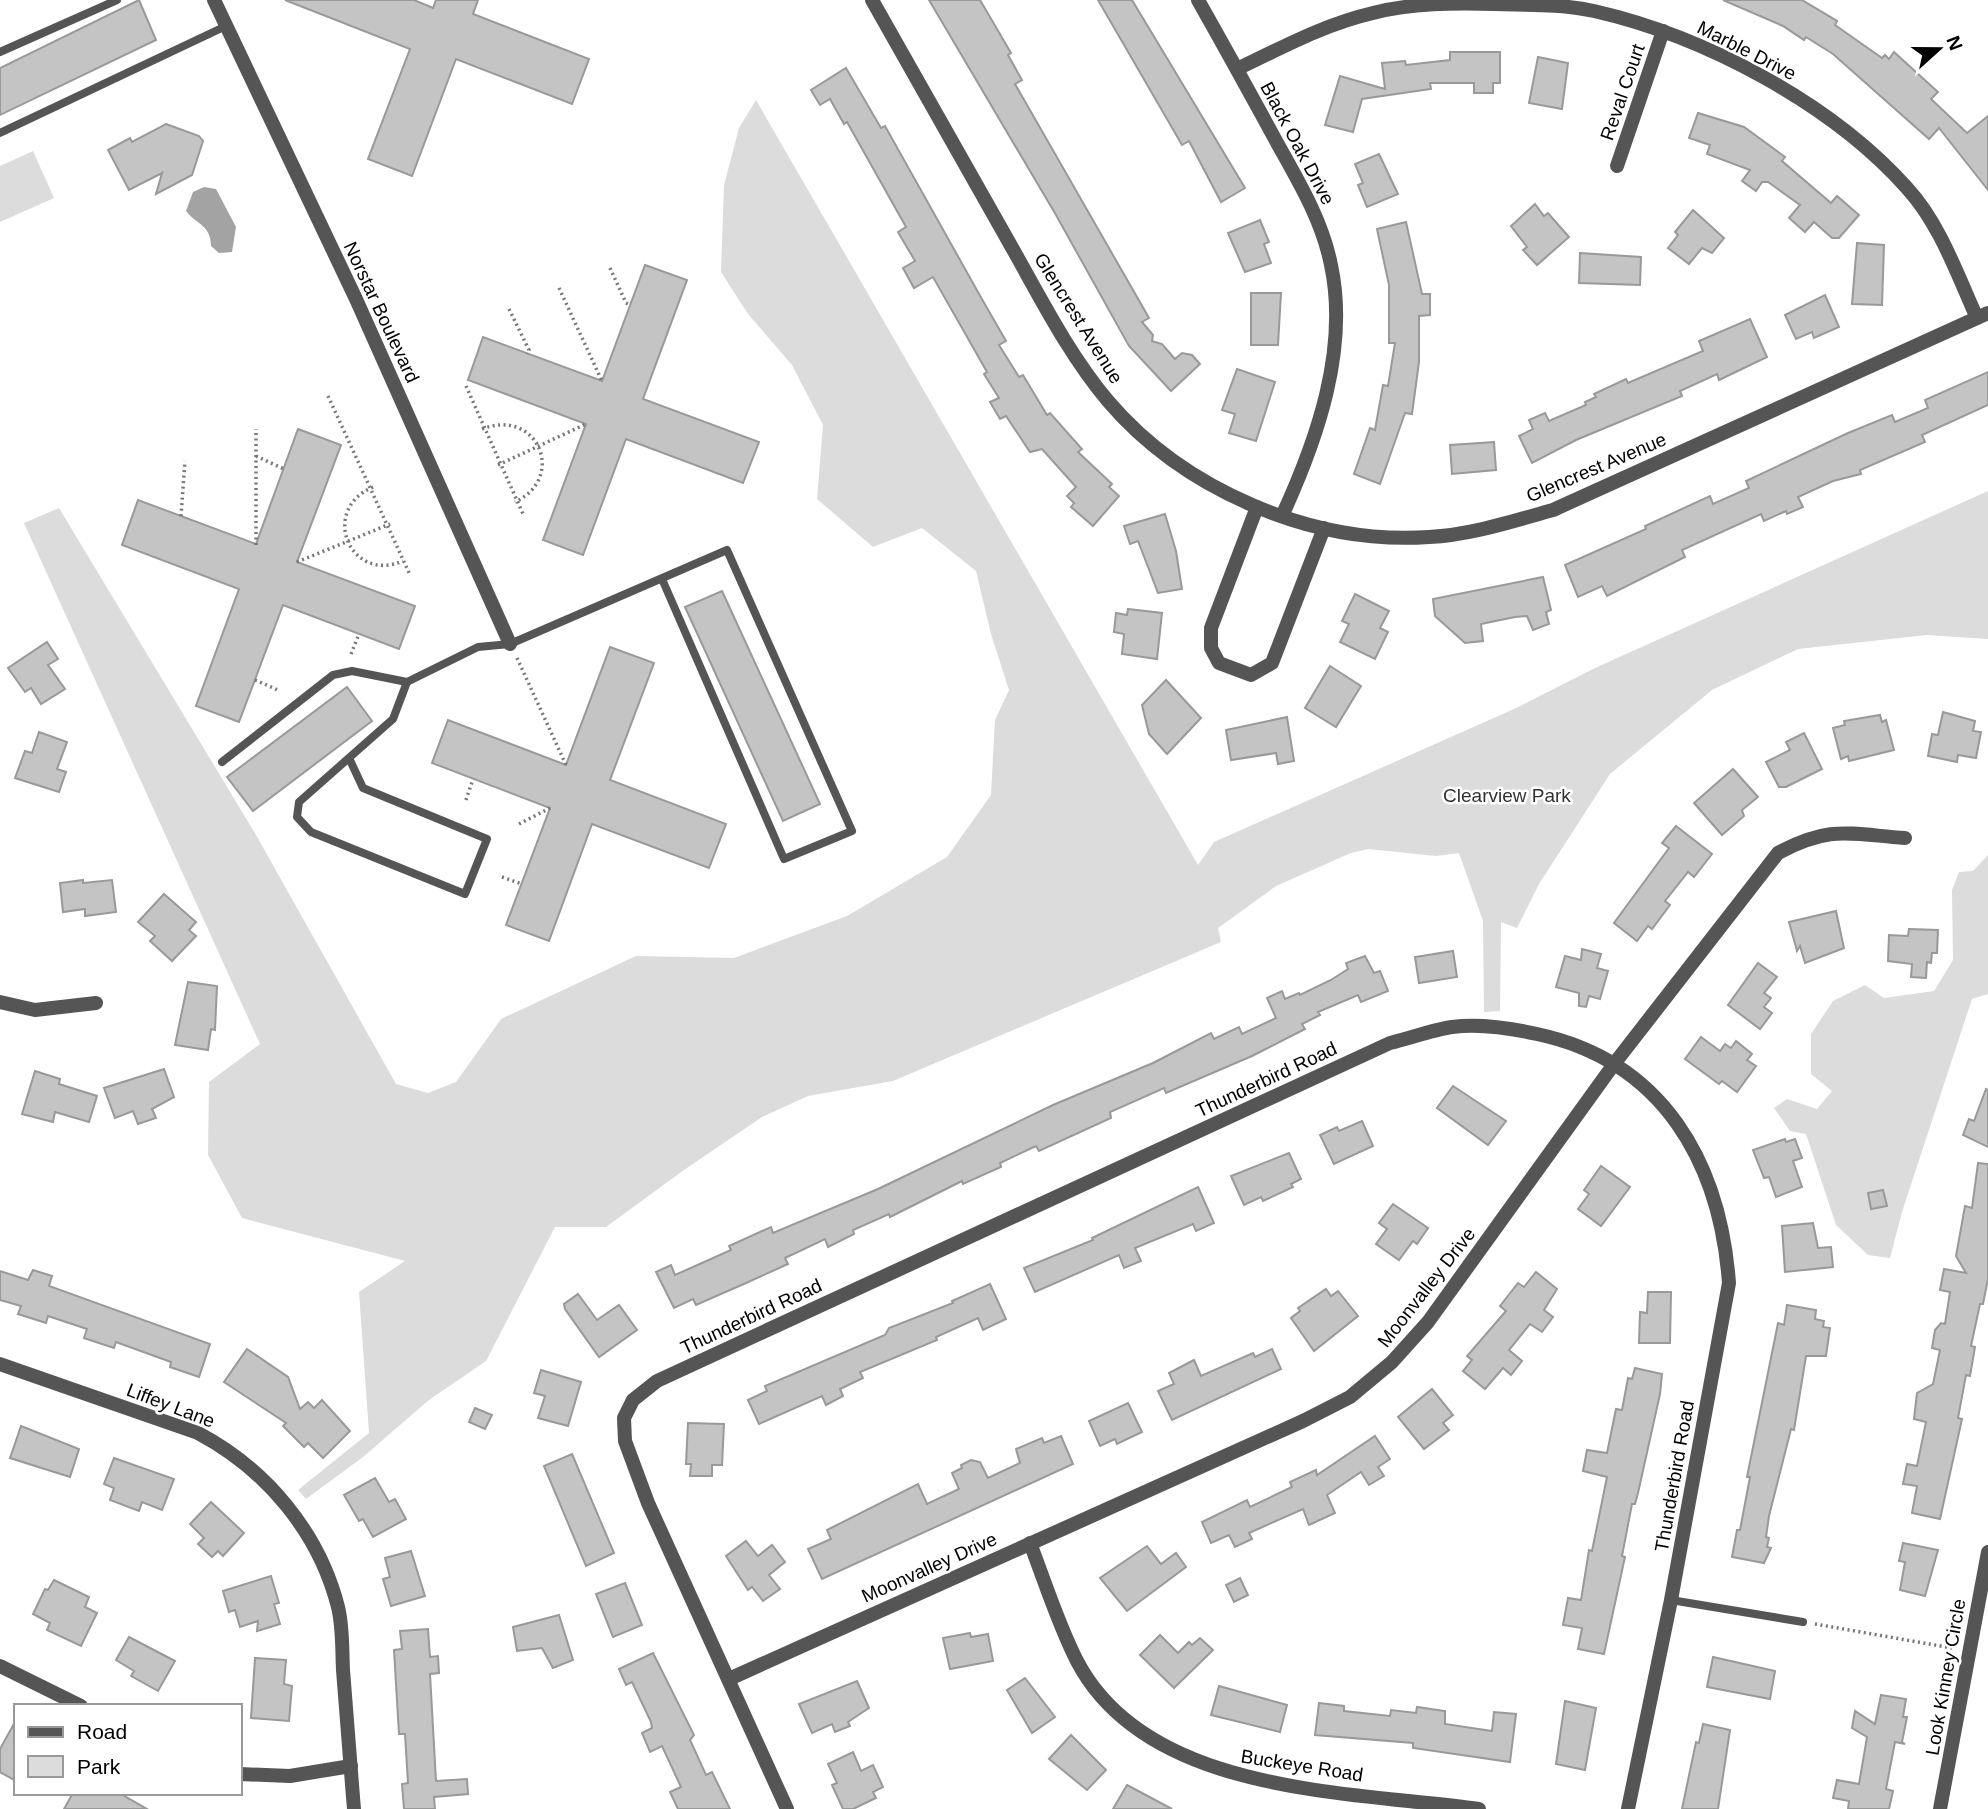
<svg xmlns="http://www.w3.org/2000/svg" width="1988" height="1809" font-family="Arial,sans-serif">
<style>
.green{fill:#dcdcdc}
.water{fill:#a3a3a3}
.building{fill:#c4c4c4;stroke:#999;stroke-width:2}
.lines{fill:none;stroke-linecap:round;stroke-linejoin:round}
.path{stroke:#777;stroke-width:3.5;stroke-dasharray:2 3.5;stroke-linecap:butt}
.lane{stroke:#555;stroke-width:8}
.street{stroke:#555;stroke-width:14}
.labels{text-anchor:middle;stroke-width:5;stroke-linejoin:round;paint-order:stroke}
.street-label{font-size:19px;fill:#000;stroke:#fff}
.park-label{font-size:19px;fill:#333;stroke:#fff}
</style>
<rect width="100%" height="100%" fill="#fff"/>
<!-- green -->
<g class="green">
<path d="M756 100 1198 865 1214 842 1514 709 1595 668 1988 491V639L1927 635 1798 649 1712 690 1610 774 1539 884 1517 928 1501 922 1500 1011 1484 1012 1483 921 1459 853 1436 856 1368 849 1351 853 1276 886 1218 928 1221 942 893 1081 808 1096 762 1117 684 1170 606 1227H555L486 1361 429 1400 363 1457 306 1499 298 1490 369 1433 359 1292 405 1261 242 1218 208 1155 209 1082 260 1044 24 523 59 508 256 835 396 1084 428 1093 456 1082 501 1019 636 956 734 958 847 916 947 857 991 795 995 720 1009 690 991 634 976 571 922 528 873 547 817 499 823 425 792 365 748 314 721 272 724 185 739 128Z"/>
<path d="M33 151 54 198 0 222V166Z"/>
<path d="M1988 855V994L1972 999 1902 1212 1890 1258 1868 1255 1836 1225 1806 1134 1790 1131 1774 1108 1787 1099 1817 1109 1832 1091 1811 1074V1034L1833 1001 1865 985 1884 998 1934 991 1953 960 1952 890 1959 872 1973 871Z"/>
</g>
<!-- water -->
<path class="water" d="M204 187 216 189 236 227 232 252 219 253 211 246C211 225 197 225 186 211L193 192Z"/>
<!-- building -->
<g class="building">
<path d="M139 0 156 40 0 115V68Z"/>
<path d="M285 0H414L433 8 436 0H478L473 14 589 59 572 104 456 59 412 176 368 159 410 49Z"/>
<path d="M929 0H980L1011 53 1008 55 1022 80 1015 84 1149 318 1142 322 1153 335 1152 341 1162 344 1175 359 1182 353 1192 355 1200 364 1171 391 1129 346 1056 215Z"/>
<path d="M1098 0H1132L1245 188 1221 202 1189 141 1182 145Z"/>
<path d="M1723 0H1802L1837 21 1835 25 1882 58 1885 55 1889 59 1894 52 1938 92 1931 99 1967 133 1988 116V190L1939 128 1929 139 1833 54 1806 37 1804 40 1783 26Z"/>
<path d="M1450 52H1500V83H1493V93H1474V83H1430L1431 89 1362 99 1353 132 1325 125 1340 76 1385 89 1382 63 1405 61 1406 65 1450 60Z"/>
<path d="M1538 57 1568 63 1562 109 1529 103Z"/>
<path d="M846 68 881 128 885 126 983 301 1006 341 999 345 1019 377 1023 375 1047 415 1050 413 1082 449 1078 452 1112 484 1109 487 1119 496 1093 526 1071 507 1074 503 1067 496 1076 487 1042 449 1030 452 1006 416 1000 419 990 402 999 398 984 374 987 372 933 277 914 288 903 268 915 261 898 232 906 227 847 122 844 124 830 99 820 105 811 90Z"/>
<path d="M1698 113 1744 127 1785 157 1782 161 1831 203 1837 196 1859 215 1839 238H1832L1814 222 1805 232 1789 218 1800 205 1768 182H1762L1756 191 1742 181 1750 170 1707 154 1710 145 1689 138Z"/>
<path d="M166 124 199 136 203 141 192 175 156 194 162 173 129 190 108 150 130 138 132 142Z"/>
<path d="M1379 154 1398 194 1367 207 1358 185 1363 183 1355 164Z"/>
<path d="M1535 204 1544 216 1548 213 1569 237 1537 265 1523 250 1527 247 1511 226Z"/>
<path d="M1693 210 1724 238 1712 253 1702 248 1689 264 1668 248 1678 235 1675 232Z"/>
<path d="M1260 220 1269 242 1264 244 1271 263 1245 272 1228 233Z"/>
<path d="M1406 222 1422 294H1430V315L1419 316V362L1412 414 1405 413 1380 484 1354 474 1370 428 1375 430 1383 385 1388 386 1395 343H1389V285L1377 229Z"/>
<path d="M1857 243 1884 245 1882 305 1852 304Z"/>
<path d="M1580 253 1641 257 1640 285 1579 283Z"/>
<path d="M645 265 687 280 643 399 759 442 743 483 626 439 583 555 543 540 586 424 468 380 483 337 602 381Z"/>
<path d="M1251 293H1281L1278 345H1251Z"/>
<path d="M1825 295 1839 327 1814 338 1812 332 1796 339 1785 315Z"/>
<path d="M1750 319 1767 357 1719 380 1717 374 1680 391 1682 396 1576 440 1532 463 1519 436 1533 429 1529 420 1545 413 1549 421 1586 405 1585 402 1596 397 1594 394 1626 379 1628 383 1703 351 1699 341Z"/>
<path d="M1237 369 1275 382 1256 441 1229 433 1235 414 1222 410Z"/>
<path d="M1988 372V405L1922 435 1925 442 1860 470 1861 474 1833 481 1798 497 1803 507 1787 514 1786 511 1764 521 1761 514 1682 550 1685 557 1607 596 1602 586 1578 597 1565 565 1646 529 1645 526 1710 496 1713 504 1749 488 1746 481 1848 433 1892 415 1895 422 1928 408 1925 400Z"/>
<path d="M298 429 341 445 297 562 415 606 399 649 283 605 239 722 196 706 239 589 122 545 138 500 256 544Z"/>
<path d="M1494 442 1496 470 1452 474 1450 445Z"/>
<path d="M1165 514 1176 551 1182 589 1158 593 1138 541 1130 544 1124 526Z"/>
<path d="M1543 577 1551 610 1546 612 1549 624 1533 630 1527 616 1515 617 1481 624 1483 641 1465 643 1435 616 1433 599Z"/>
<path d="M722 591 820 804 783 821 685 607Z"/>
<path d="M1355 594 1389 611 1380 628 1388 632 1375 659 1340 642 1349 624 1342 621Z"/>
<path d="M1128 609 1162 613 1157 659 1122 654 1124 634 1114 632 1116 613 1127 615Z"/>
<path d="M47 642 58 659 48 665 65 689 41 704 31 688 25 692 8 668Z"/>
<path d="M610 647 654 663 610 780 726 824 709 868 592 824 549 941 506 925 550 808 432 763 448 720 566 765Z"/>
<path d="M1330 666 1361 686 1336 727 1305 708Z"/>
<path d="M1166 680 1201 718 1167 754 1149 734 1142 705Z"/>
<path d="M347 687 372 721 253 811 227 777Z"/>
<path d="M1943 712 1975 721 1973 731 1981 732 1976 758 1958 755 1957 762 1928 756 1932 734 1938 735Z"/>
<path d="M1880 715 1882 722 1886 720 1894 750 1849 761 1848 756 1841 759 1833 728 1845 725 1844 721Z"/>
<path d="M1287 717 1294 761 1278 764 1276 753 1231 760 1226 730Z"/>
<path d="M39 732 67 742 57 769 66 772 59 792 15 778 25 751 32 753Z"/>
<path d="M1804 733 1822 769 1786 787H1779L1766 762 1790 750 1786 742Z"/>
<path d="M1733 769 1758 797 1742 810 1744 816 1722 835 1694 803Z"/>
<path d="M1676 826 1712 854 1694 877 1688 872 1665 901 1670 905 1652 929 1648 926 1637 941 1614 923 1669 848 1662 843Z"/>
<path d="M83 880V883L112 880 116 912 85 916V909L63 912 60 883Z"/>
<path d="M164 894 196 922 189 930 196 936 172 961 150 941 155 936 138 922Z"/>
<path d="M1836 911 1844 948 1805 963 1800 946 1797 951 1789 922Z"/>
<path d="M1909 929 1938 930 1937 953H1932L1931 963 1927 962 1926 978 1911 977 1912 964 1888 961 1889 935 1908 936Z"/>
<path d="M1582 949 1601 954 1597 968 1608 971 1600 999 1589 996 1586 1007 1579 1006V993L1556 987 1565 956 1581 960Z"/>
<path d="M1453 951 1457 977 1419 983 1415 957Z"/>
<path d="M1365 956 1374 973 1380 971 1388 991 1361 1002 1358 995 1318 1012 1320 1015 1302 1024 1305 1029 1252 1056 1166 1093 1164 1088 1110 1112 1111 1118 1039 1151 1036 1146 1000 1163 1001 1167 963 1184 962 1181 890 1217 889 1214 853 1230 854 1234 828 1247 825 1239 785 1258 788 1264 746 1283 696 1305 693 1299 674 1308 656 1272 671 1265 675 1275 731 1250 729 1246 771 1227 773 1233 878 1189 1053 1105 1153 1063 1211 1033 1214 1039 1239 1027 1242 1034 1276 1018 1267 998 1282 991 1285 999 1299 993 1300 995 1331 980 1348 969 1346 963Z"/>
<path d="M1758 963 1777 977 1764 993 1771 998 1764 1007 1772 1013 1760 1029 1728 1005Z"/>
<path d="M188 982 217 986 215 1030 211 1029 208 1050 175 1045Z"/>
<path d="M1701 1037 1720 1051 1725 1044 1731 1048 1736 1041 1752 1054 1747 1060 1756 1066 1737 1092 1722 1081 1719 1084 1685 1059Z"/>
<path d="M164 1069 174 1097 152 1109 156 1118 138 1124 133 1111 115 1118 104 1088Z"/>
<path d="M35 1071 60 1079 59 1084 97 1096 89 1122 55 1112 53 1122 22 1114Z"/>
<path d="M1453 1086 1506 1121 1488 1145 1437 1108Z"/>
<path d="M1986 1089 1988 1090V1147L1963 1135 1969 1119 1974 1121Z"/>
<path d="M1362 1121 1373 1146 1334 1164 1320 1135 1337 1127 1339 1131Z"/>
<path d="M1785 1139 1786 1142 1795 1139 1802 1158 1793 1161 1802 1187 1776 1197 1769 1177 1764 1178 1753 1150Z"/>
<path d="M1289 1153 1301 1179 1291 1184 1293 1187 1263 1201 1261 1197 1244 1205 1231 1176Z"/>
<path d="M1978 1163 1988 1164V1279L1983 1304H1980L1971 1346 1975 1347 1970 1376 1966 1375 1958 1418 1962 1419 1940 1519 1912 1513 1917 1486 1903 1484 1907 1464 1917 1466 1926 1422 1914 1419 1917 1393 1933 1384 1940 1350 1932 1348 1935 1330 1941 1323 1945 1324 1950 1292 1940 1290 1944 1269 1966 1273 1956 1256 1965 1206 1972 1208Z"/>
<path d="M1601 1166 1630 1187 1601 1226 1578 1209 1589 1194 1584 1190Z"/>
<path d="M1198 1187 1214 1223 1196 1231 1193 1224 1135 1248 1141 1261 1124 1268 1119 1255 1035 1292 1024 1268 1093 1240 1092 1238Z"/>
<path d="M1883 1190 1887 1206 1871 1209 1868 1193Z"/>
<path d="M1393 1204 1428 1228 1417 1244 1413 1241 1399 1260 1376 1244 1387 1229 1379 1223Z"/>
<path d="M1813 1223 1818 1248 1831 1247 1833 1267 1785 1272 1782 1226Z"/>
<path d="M33 1270 52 1276 49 1286 210 1344 199 1377 170 1367 171 1362 116 1342 114 1348 84 1338 87 1329 48 1316 46 1323 18 1314 21 1306 0 1300V1271L28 1280Z"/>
<path d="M1536 1272 1557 1289 1544 1310 1553 1317 1542 1332 1530 1324 1509 1350 1522 1361 1511 1375 1503 1368 1485 1389 1463 1371 1472 1360 1467 1356 1506 1311 1500 1306 1518 1283 1524 1287Z"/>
<path d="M990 1284 1006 1319 983 1330 978 1318 936 1337 937 1340 860 1372 863 1378 840 1389 843 1396 826 1405 822 1396 759 1424 748 1400 767 1391 765 1386 885 1335 889 1328 953 1303 952 1301Z"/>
<path d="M1326 1289 1331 1296 1338 1291 1358 1316 1314 1351 1291 1318 1300 1311 1298 1308Z"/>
<path d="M1648 1292H1671L1670 1343H1639L1640 1312 1647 1313Z"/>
<path d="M578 1294 597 1320 619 1305 637 1330 599 1357 565 1309 564 1304Z"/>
<path d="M1787 1305 1816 1310 1815 1319 1824 1321 1823 1327 1830 1328 1826 1356H1806L1794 1430 1791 1429 1769 1516 1766 1537 1769 1538 1767 1547 1771 1548 1764 1563 1732 1557 1737 1530H1740L1750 1477H1747L1778 1323 1784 1325Z"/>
<path d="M247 1349 288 1377 300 1409 308 1402 314 1408 322 1400 350 1431 323 1458 308 1443 304 1447 283 1426 286 1423 224 1382Z"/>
<path d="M1272 1349 1281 1369 1172 1420 1158 1391 1174 1384 1169 1373 1194 1360 1201 1376 1253 1353 1255 1357Z"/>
<path d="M1635 1368 1662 1374 1660 1394 1638 1493 1635 1504H1632L1622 1556 1625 1557 1604 1654 1578 1649 1582 1628 1563 1625 1568 1598 1581 1600 1589 1550 1592 1551 1607 1477 1583 1471 1587 1450 1607 1453 1616 1409 1622 1410 1628 1378 1632 1379Z"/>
<path d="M541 1370 581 1382 568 1426 538 1418 545 1396 534 1393Z"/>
<path d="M1432 1389 1453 1415 1443 1423 1449 1430 1424 1449 1398 1417Z"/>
<path d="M1128 1403 1142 1432 1117 1444 1115 1439 1100 1446 1089 1421Z"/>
<path d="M475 1408 492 1415 485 1429 469 1422Z"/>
<path d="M688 1423 724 1424 722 1465H712V1476H690L691 1464H686Z"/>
<path d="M21 1426 79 1449 70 1477 10 1458Z"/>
<path d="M1061 1436 1073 1464 822 1579 808 1549 831 1539 827 1530 918 1484 927 1504 959 1489 952 1473 962 1468 961 1465 971 1460 980 1462 988 1478 1020 1463 1016 1449 1042 1438 1044 1443Z"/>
<path d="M1375 1436 1390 1459 1378 1467 1384 1476 1369 1485 1361 1472 1327 1495 1335 1513 1309 1525 1303 1509 1249 1533 1252 1539 1235 1547 1229 1535 1211 1543 1202 1522 1247 1500 1250 1507 1292 1487 1290 1482 1316 1470 1317 1475Z"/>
<path d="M572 1454 614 1553 586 1566 544 1466Z"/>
<path d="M114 1458 174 1479 162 1510 142 1502 139 1511 110 1500 114 1488 104 1484Z"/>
<path d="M375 1478 389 1502 395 1499 406 1519 373 1537 363 1519 359 1521 344 1495Z"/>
<path d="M211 1502 244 1533 223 1556 218 1551 212 1557 198 1544 204 1538 190 1524Z"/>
<path d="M746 1541 758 1556 772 1545 785 1562 769 1575 780 1589 763 1601 752 1587 748 1590 726 1556Z"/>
<path d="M1903 1543 1938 1550 1925 1596 1900 1590 1905 1562 1899 1561Z"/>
<path d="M1147 1546 1161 1564 1176 1553 1186 1567 1127 1611 1100 1578Z"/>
<path d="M411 1551 425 1596 391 1606 383 1579 390 1577 385 1558Z"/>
<path d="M271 1576 279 1603 274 1604 280 1624 257 1631 258 1621 240 1627 235 1610 229 1612 223 1591Z"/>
<path d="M1240 1578 1248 1595 1234 1602 1226 1585Z"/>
<path d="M54 1580 89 1597 85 1607 97 1613 81 1646 47 1630 50 1623 33 1614 45 1589 48 1590Z"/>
<path d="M625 1583 642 1625 613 1637 596 1594Z"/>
<path d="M559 1615 573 1660 553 1668 542 1648 517 1651 513 1627Z"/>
<path d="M428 1629 430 1657 438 1656 439 1673 430 1674 436 1781 467 1779 468 1794 434 1797 435 1809H404L402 1784 408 1783 405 1734H399L394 1650 402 1649 400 1631Z"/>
<path d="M970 1633 971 1637 988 1634 993 1661 950 1669 943 1638Z"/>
<path d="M1160 1635 1178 1653 1189 1642 1192 1645 1200 1638 1213 1650 1174 1688 1140 1655Z"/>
<path d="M129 1637 175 1661 158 1691 131 1676 134 1671 116 1660Z"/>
<path d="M653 1653 694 1735 690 1740 706 1775 712 1772 730 1809H678L670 1792 681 1787 662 1746 650 1752 642 1733 652 1728 651 1722 632 1682 626 1685 619 1669Z"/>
<path d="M1713 1657 1775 1671 1770 1699 1707 1687Z"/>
<path d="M255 1658 286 1660 284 1684 292 1686 289 1721 251 1718Z"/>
<path d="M1025 1678 1055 1717 1032 1733 1007 1690Z"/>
<path d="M857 1681 869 1708 848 1722 850 1726 835 1732 832 1724 812 1733 799 1704Z"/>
<path d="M1219 1686 1287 1705 1280 1732 1211 1715Z"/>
<path d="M1881 1695 1906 1699 1903 1717H1907L1902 1742 1905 1744 1895 1742 1886 1789 1893 1791 1889 1809H1848L1849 1801 1833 1798 1837 1780 1859 1784 1867 1737 1852 1728 1855 1711 1875 1724Z"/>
<path d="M1565 1701 1596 1708 1585 1770 1556 1764Z"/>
<path d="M1319 1703 1344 1706V1711L1390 1716 1391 1710 1416 1713 1417 1707 1445 1711V1724L1492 1731 1494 1712 1516 1714 1510 1762 1413 1748V1743L1315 1735Z"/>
<path d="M16 1720V1781L0 1772V1749Z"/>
<path d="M1703 1724 1730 1730 1718 1809H1682L1696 1742 1699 1743Z"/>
<path d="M1071 1735 1106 1770 1087 1790 1049 1759Z"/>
<path d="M853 1752 861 1771 873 1765 883 1787 873 1792 876 1798 853 1809H843L832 1785 837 1783 828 1764Z"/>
<path d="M1127 1785 1172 1809H1113Z"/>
<path d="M73 1793H119L147 1809H64Z"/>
</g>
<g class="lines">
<!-- path -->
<g class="path">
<path d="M610 268 626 303 630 305"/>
<path d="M559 288 602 381"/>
<path d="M509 309 529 350 527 354"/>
<path d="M466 386 523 514"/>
<path d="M328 396 410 575"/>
<path d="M482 429C538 407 567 478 515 502"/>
<path d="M256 456 284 469"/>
<path d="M498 465 586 424"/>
<path d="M373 487C319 510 350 584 403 561"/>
<path d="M181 516 185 461"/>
<path d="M256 545V429"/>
<path d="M297 562 390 524"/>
<path d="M351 654 359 634"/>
<path d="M517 658 566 765"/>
<path d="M255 680 278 690"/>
<path d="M466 800 473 779"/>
<path d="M519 824 550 808"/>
<path d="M502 877 522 884"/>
<path d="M1815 1624 1952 1648"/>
</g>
<!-- lane -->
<g class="lane">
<path d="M0 52 117 0"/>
<path d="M0 133 226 26"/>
<path d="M349 758 363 788 487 839 465 894 311 832 297 817 299 802 393 719 407 682 478 647 510 644 727 550 852 831 784 859 662 579"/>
<path d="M222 762 333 675 352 671 407 682"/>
<path d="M1671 1600 1803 1622"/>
</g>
<!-- street -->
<g class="street">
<path d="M214 0 356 299 510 644"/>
<path d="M872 0C918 81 964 163 1010 244 1040 297 1069 355 1108 401 1184 490 1312 545 1429 537 1471 535 1513 521 1553 510L1988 313"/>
<path d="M1198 0C1224 46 1250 93 1275 139 1297 179 1322 219 1331 265 1349 349 1317 440 1282 516"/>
<path d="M1237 69C1281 48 1325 24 1373 13 1412 3 1454 3 1494 4 1527 5 1562 4 1594 11 1704 36 1831 103 1907 188 1940 224 1957 274 1977 318"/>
<path d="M1617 166 1663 31"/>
<path d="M1257 507 1211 628V648L1219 663 1251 675 1272 663 1324 528"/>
<path d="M0 1002 35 1010 96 1003"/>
<path d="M0 1364 198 1433C266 1469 319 1532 338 1607 343 1627 342 1650 343 1670 347 1717 350 1763 354 1809"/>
<path d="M1030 1543C1045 1582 1058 1624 1077 1661 1147 1795 1349 1791 1479 1809"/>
<path d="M0 1666 81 1706"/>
<path d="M729 1679 1303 1421 1350 1397 1392 1362 1428 1322 1614 1064 1778 853C1830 825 1849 834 1905 838"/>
<path d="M240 1774 290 1776 351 1766"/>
<path d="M787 1809 648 1503 625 1441 624 1418 633 1400 657 1381 1390 1043C1411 1038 1432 1030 1452 1027 1480 1023 1510 1028 1537 1034 1663 1061 1720 1162 1729 1283L1671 1600 1628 1809"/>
<path d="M1940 1809 1988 1552"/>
</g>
</g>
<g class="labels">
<!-- street labels -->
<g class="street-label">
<text transform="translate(1747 50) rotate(27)" y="7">Marble Drive</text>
<text transform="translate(1622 92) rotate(-71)" y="7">Reval Court</text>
<text transform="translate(1298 143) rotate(62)" y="7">Black Oak Drive</text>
<text transform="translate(382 312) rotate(65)" y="7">Norstar Boulevard</text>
<text transform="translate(1079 318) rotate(58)" y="7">Glencrest Avenue</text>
<text transform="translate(1596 467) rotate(-23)" y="7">Glencrest Avenue</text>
<text transform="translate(1266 1079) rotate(-25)" y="7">Thunderbird Road</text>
<text transform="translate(1426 1287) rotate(-52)" y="7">Moonvalley Drive</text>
<text transform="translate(751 1316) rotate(-25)" y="7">Thunderbird Road</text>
<text transform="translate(171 1405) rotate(21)" y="7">Liffey Lane</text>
<text transform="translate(1674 1476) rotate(-80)" y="7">Thunderbird Road</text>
<text transform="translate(929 1567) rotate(-24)" y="7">Moonvalley Drive</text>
<text transform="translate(1945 1677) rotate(-80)" y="7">Look Kinney Circle</text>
<text transform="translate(1302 1765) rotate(9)" y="7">Buckeye Road</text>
</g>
<!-- park labels -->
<g class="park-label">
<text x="1507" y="802">Clearview Park</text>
</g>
</g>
<!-- legend -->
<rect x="14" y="1704" width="228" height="91" fill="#ffffff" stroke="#999999" stroke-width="2"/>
<rect x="28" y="1727" width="35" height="10" fill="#555555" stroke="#999999" stroke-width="2"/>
<text x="77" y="1739" font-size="21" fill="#000000">Road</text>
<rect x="28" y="1756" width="35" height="21" fill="#dcdcdc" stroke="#999999" stroke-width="2"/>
<text x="77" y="1774" font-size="21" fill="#000000">Park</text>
<!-- north arrow -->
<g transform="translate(1939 49) rotate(69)" stroke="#ffffff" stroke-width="5" paint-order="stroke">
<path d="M0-5L12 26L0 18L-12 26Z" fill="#000000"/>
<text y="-10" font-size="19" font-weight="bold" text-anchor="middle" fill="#000000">N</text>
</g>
</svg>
